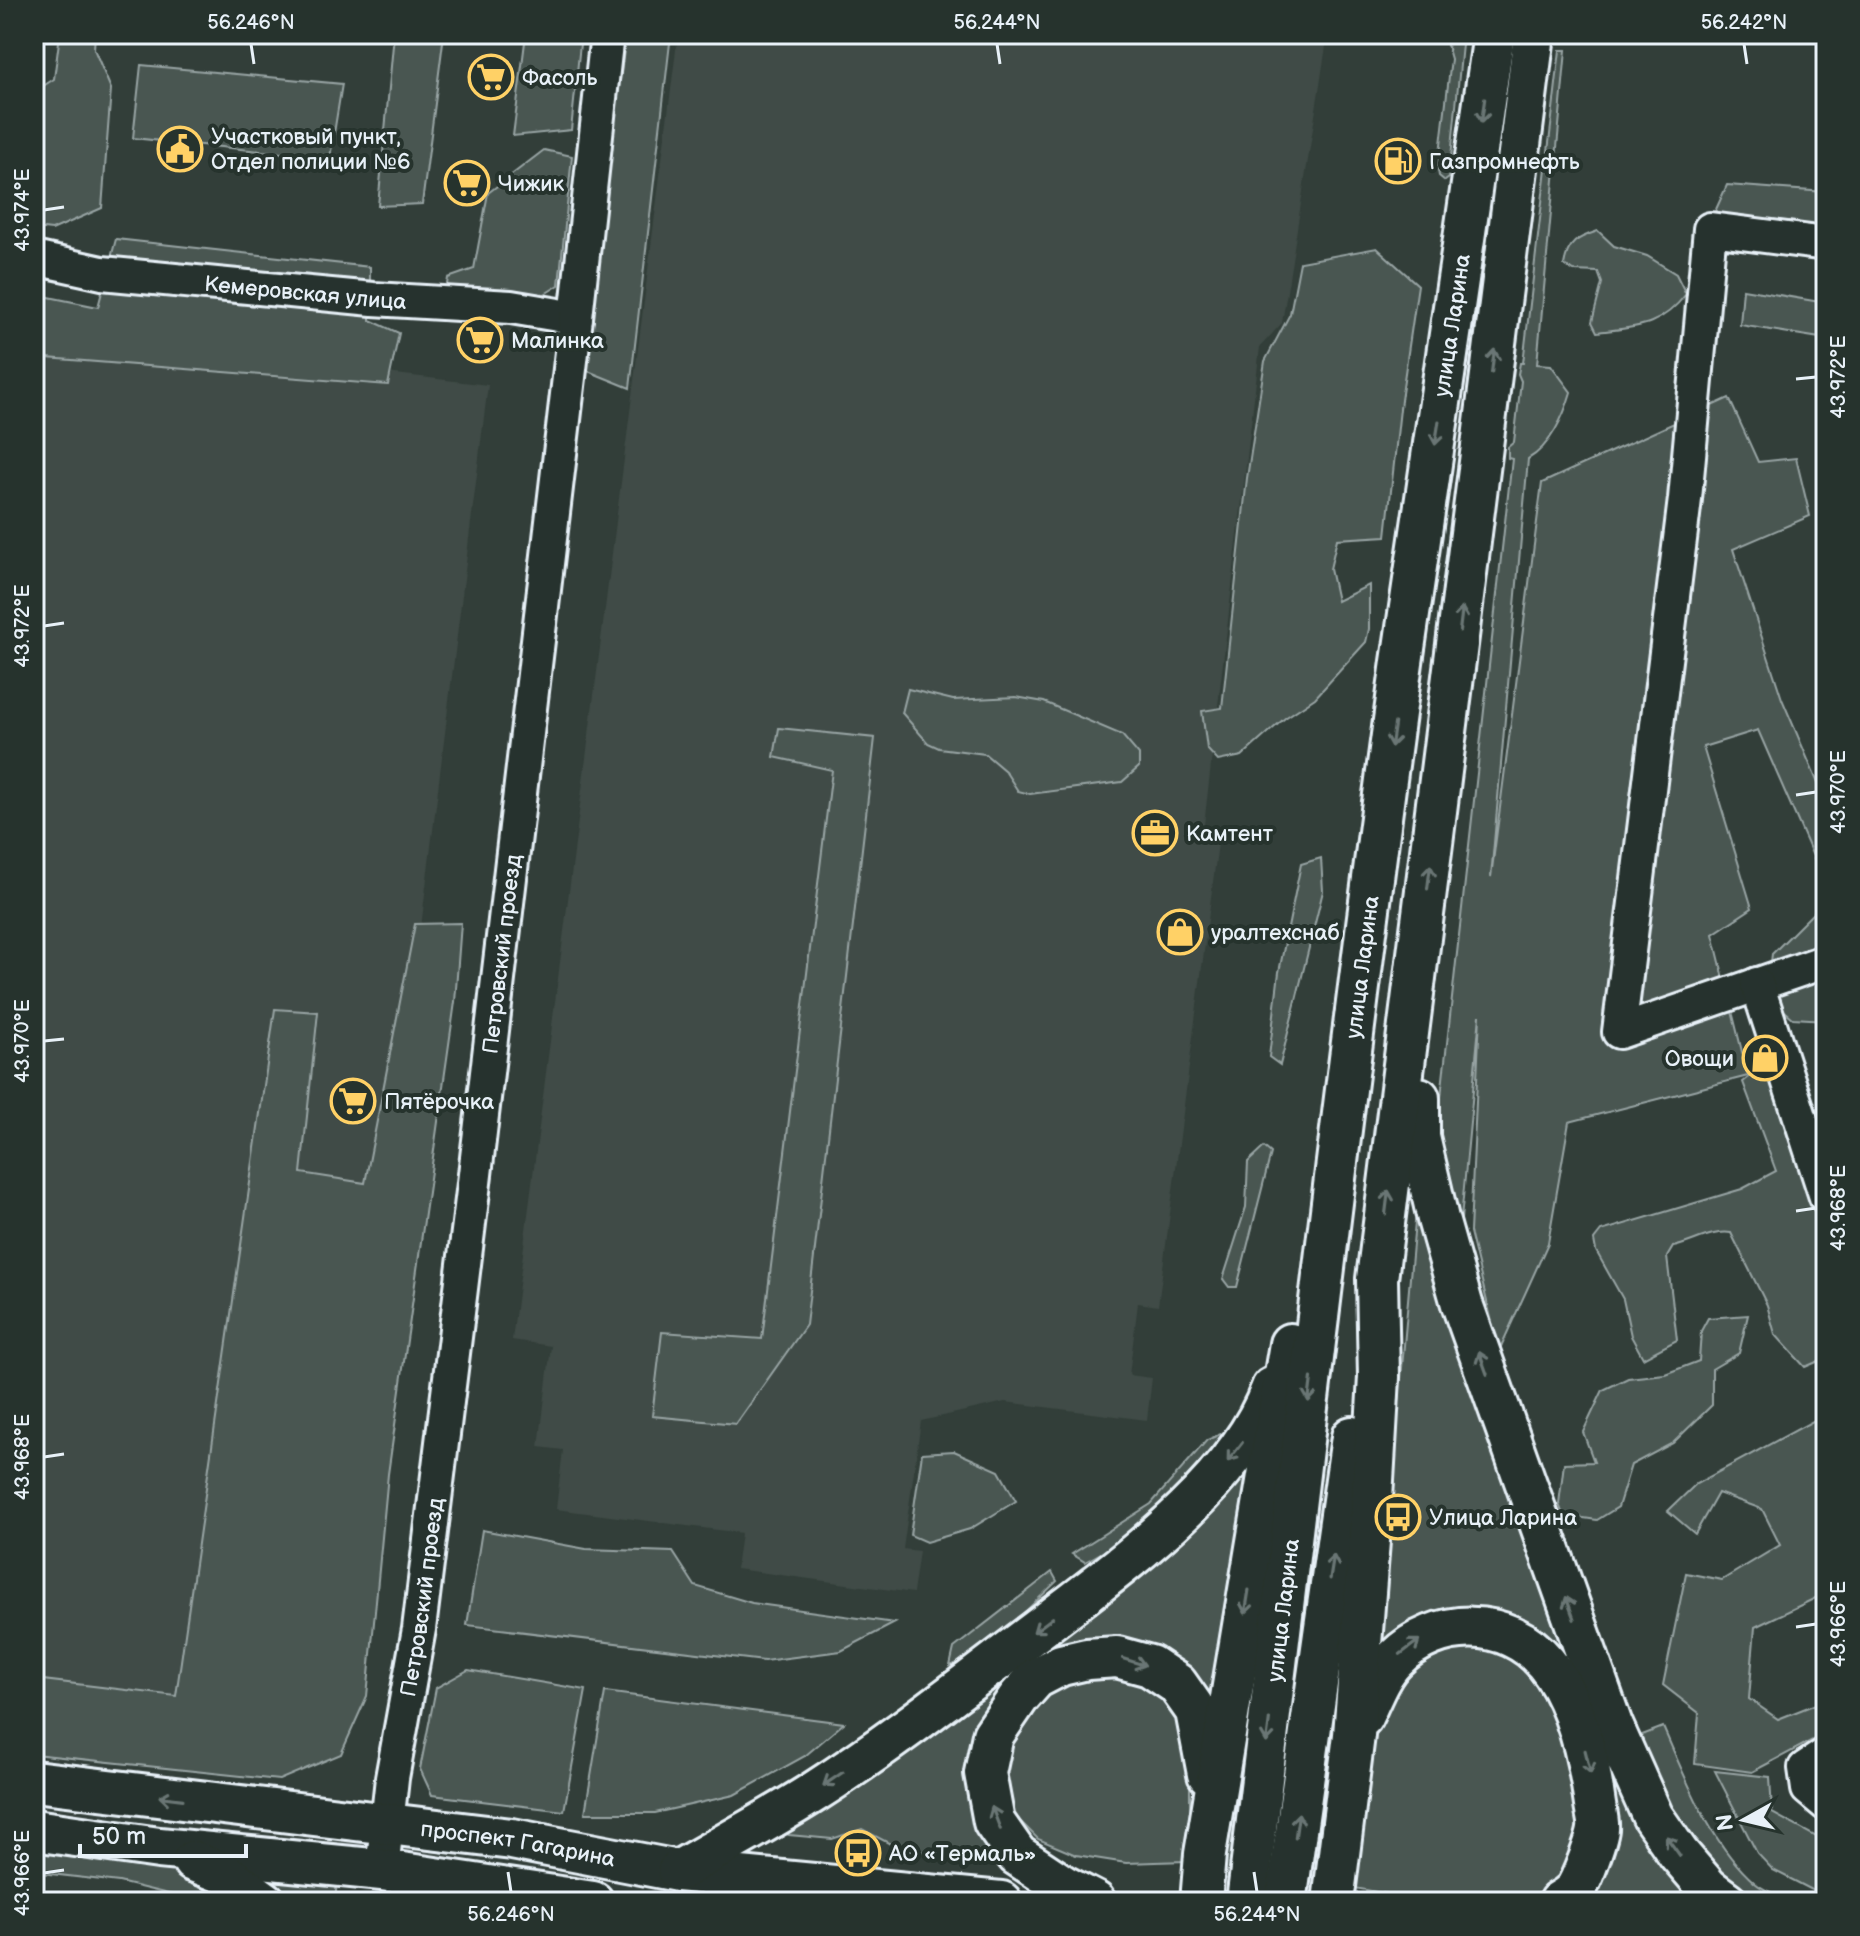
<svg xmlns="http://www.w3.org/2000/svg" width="1860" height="1936" font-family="'Balsamiq Sans',sans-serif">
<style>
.built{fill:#3f4b46}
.green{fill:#495651;stroke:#98a4a4;stroke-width:2}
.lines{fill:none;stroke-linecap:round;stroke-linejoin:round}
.minor-casing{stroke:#e8f1f8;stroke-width:38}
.major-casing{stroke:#e8f1f8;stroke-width:46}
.minor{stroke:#26332d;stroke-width:32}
.major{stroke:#26332d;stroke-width:40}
.oneway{stroke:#6a7674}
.ticks{fill:none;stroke:#e8f1f8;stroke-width:3}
.labels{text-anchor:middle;stroke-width:8;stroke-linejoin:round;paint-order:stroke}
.poi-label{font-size:22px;fill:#e8f1f8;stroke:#26332d;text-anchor:start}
.street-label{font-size:22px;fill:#e8f1f8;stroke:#26332d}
.neatline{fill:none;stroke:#e8f1f8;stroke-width:3}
.ticks-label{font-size:20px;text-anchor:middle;fill:#e8f1f8}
</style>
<rect width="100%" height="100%" fill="#323e39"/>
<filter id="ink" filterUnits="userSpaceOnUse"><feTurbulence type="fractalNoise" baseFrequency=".0125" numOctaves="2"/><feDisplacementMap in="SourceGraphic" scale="16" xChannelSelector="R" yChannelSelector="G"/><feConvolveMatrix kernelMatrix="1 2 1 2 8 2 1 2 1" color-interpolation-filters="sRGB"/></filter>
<g filter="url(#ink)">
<!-- built -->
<g class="built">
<path d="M678 34H1328L1282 323 1260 347 1204 825 1220 828 1158 1306 1138 1303 1129 1375 1152 1378 1147 1420 1005 1402 921 1421 903 1549 919 1551 913 1593 736 1569 741 1533 556 1509 563 1450 539 1447 551 1346 512 1340Z"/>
<path d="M34 331 488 385 319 1752 34 1711Z"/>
</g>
<!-- green -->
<g class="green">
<path d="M60 34H95L94 49 111 89 102 208 52 230 34 228V187L38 147 34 146V92L54 79Z"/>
<path d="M394 34H444L422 204 378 206Z"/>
<path d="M526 34H581L571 130 513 136Z"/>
<path d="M626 34H671L630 388 583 369Z"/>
<path d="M1463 34 1449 178 1445 181 1439 176 1438 170 1451 59 1447 45 1452 35Z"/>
<path d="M1560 50H1566L1537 364 1551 365 1571 392C1564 416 1550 447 1528 459L1491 877 1542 483 1729 398 1758 462 1796 458 1810 516 1733 549 1782 699 1826 802V869L1819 870 1758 730 1703 747 1752 908 1713 934 1748 1076 1569 1122 1548 1243 1499 1351 1470 1232 1480 1015 1459 1241 1435 1151 1512 459 1508 458V447L1514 442 1521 381 1518 374 1520 363H1523Z"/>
<path d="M141 65 342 84 330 158 133 138Z"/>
<path d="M544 150 572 156 559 285 499 323 442 316 448 278 474 269 488 193Z"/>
<path d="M1727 185 1826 192V232L1713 216Z"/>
<path d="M1598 231 1614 246 1647 256 1676 274 1686 294C1660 328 1636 327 1597 332L1592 322 1602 283 1598 272 1574 271 1564 265C1568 242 1577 238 1598 231Z"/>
<path d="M116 239 370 267V320L399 333 388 385 34 357V294L98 307Z"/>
<path d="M1377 248 1418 285 1401 400 1386 536 1337 539 1330 569 1337 601 1369 585V629L1366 642 1315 698 1285 718 1242 756 1218 761 1207 749 1202 711 1222 708 1247 478 1265 361 1290 314 1300 262Z"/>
<path d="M1743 289 1826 303V339L1740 325Z"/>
<path d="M908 689 953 700 1016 697 1044 702 1122 735 1139 755V767L1122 782 1030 794 1018 791 1005 771 985 754 939 748 928 743 902 713Z"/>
<path d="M779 728 875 738 806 1325 736 1424 652 1416 662 1332 762 1339 832 770 774 757Z"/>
<path d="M1321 858 1323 891 1280 1065 1269 1057 1279 972 1301 864Z"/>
<path d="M1821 905H1826V1020L1793 1018 1767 996 1772 954Z"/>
<path d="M461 923 455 1002 388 1474 367 1696 341 1754 279 1780 34 1754V1679L176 1696 275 1009 318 1012 301 1173 365 1183 415 924Z"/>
<path d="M1771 1060 1826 1223V1358L1805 1367 1775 1334 1767 1305 1731 1233C1712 1230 1692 1243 1673 1247L1667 1257 1677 1340 1643 1358 1631 1336 1623 1299 1596 1251 1594 1240 1601 1231 1742 1189 1776 1171 1743 1082Z"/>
<path d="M1264 1147 1271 1153 1237 1287H1229L1223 1279 1246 1207 1248 1162Z"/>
<path d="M1417 1199 1704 1902H1581L1596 1882 1536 1632 1376 1660Z"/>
<path d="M1748 1315 1739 1353 1712 1369V1405L1673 1443 1631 1465 1618 1507 1597 1520 1563 1515 1559 1504 1564 1463 1594 1462 1583 1432 1603 1390 1628 1378 1665 1374 1699 1361 1701 1331 1708 1318Z"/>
<path d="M1300 1360 1235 1881 1220 1877Z"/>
<path d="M1826 1414V1593L1755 1627 1749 1699 1778 1719 1826 1700V1733L1752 1772 1695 1764 1699 1713 1663 1685 1686 1573 1722 1580 1780 1545 1762 1509 1718 1493 1695 1534 1668 1511 1696 1484Z"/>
<path d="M1225 1432 1202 1474 1155 1522 1085 1562 1072 1554 1151 1504 1207 1440Z"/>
<path d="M1256 1442 1214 1702 1124 1641 1092 1638 1067 1645 995 1697 975 1727 967 1759 968 1794 975 1826 996 1860 900 1849 862 1829 832 1839 789 1835 782 1832Z"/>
<path d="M954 1451 999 1471 1016 1501 970 1529 926 1542 910 1535 922 1453Z"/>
<path d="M482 1530 586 1549 673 1552 695 1586 752 1603 895 1623 841 1651 764 1661 467 1625Z"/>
<path d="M1350 1553 1322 1890 1309 1887Z"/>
<path d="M1052 1572 1057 1581 980 1655 950 1666 954 1648Z"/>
<path d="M1502 1644 1543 1680 1584 1788 1575 1865 1550 1894 1527 1902H1431L1355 1888C1361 1829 1364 1732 1392 1680 1399 1669 1413 1658 1423 1649Z"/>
<path d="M468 1670 586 1690 564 1811 432 1795 420 1769 436 1688Z"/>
<path d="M1097 1674H1123L1161 1694 1182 1722 1190 1759V1813L1185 1861 1126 1863 1076 1855 1038 1839 1008 1809 1004 1775 1014 1730 1052 1686Z"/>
<path d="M605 1692 844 1723 805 1756 734 1795 655 1813H585Z"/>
<path d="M1663 1727C1687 1781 1710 1844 1755 1883 1765 1892 1782 1896 1795 1902H1745L1691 1851 1629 1740Z"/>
<path d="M1715 1771 1770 1777 1772 1813 1826 1842V1897L1773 1870 1757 1853Z"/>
<path d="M34 1850 168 1867 206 1883 217 1902H201L119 1882 34 1872Z"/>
<path d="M238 1867 337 1880 335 1902H285Z"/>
</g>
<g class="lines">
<!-- minor casing -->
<g class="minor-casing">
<g id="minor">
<path d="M1826 244 1710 229 1685 499 1619 1032 1826 961"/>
<path id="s1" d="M34 258 102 273 373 299 511 307 576 318"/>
<path d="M1757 984 1826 1197"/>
<path d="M1826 1754 1805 1768 1808 1789 1826 1804"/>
<path id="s2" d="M382 1870 392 1778 419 1629 474 1183 576 318 607 34"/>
</g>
</g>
<!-- major casing -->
<g class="major-casing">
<g id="major">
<path d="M1419 1098V1137L1438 1219 1462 1304 1612 1725 1653 1817 1678 1853 1708 1888 1727 1902"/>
<path d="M1362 1717C1372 1697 1379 1675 1395 1659 1437 1617 1507 1616 1546 1663 1576 1699 1589 1760 1595 1805 1596 1812 1599 1822 1598 1829 1597 1839 1581 1884 1574 1891 1570 1895 1564 1899 1559 1902"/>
<path id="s3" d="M34 1781 512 1839 678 1871 1001 1902"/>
<path d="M34 1830 159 1848 382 1870 593 1902"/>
<path d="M193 1861 226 1874 265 1902"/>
<path d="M678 1871C723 1845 770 1820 814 1792 894 1741 968 1682 1044 1625 1122 1565 1237 1484 1272 1388"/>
<path d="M1095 1902 1062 1885 1017 1855 994 1822 985 1773 993 1735 1019 1697 1036 1678 1061 1665 1087 1659 1117 1657 1150 1666 1177 1684 1196 1711 1208 1774"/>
<path d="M1201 1902 1205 1854 1290 1344"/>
<path id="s4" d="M1247 1902C1298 1489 1345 1075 1402 662 1431 452 1465 244 1494 34"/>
<path d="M1286 1902 1352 1437"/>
<path d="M1333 1902 1354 1735 1371 1515 1379 1377 1377 1279 1534 34"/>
</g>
</g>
<!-- minor -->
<use href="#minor" class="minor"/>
<!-- major -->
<use href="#major" class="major"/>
</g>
<!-- one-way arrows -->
<defs><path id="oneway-shaft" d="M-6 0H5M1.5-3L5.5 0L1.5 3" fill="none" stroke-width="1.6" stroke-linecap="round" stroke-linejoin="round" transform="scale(2)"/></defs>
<g class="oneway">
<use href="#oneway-shaft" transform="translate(1483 111) rotate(98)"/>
<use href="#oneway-shaft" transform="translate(1493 361) rotate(-83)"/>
<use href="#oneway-shaft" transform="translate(1437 433) rotate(99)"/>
<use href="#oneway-shaft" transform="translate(1461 619) rotate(-83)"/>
<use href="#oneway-shaft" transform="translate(1393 735) rotate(98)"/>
<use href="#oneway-shaft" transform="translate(1429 877) rotate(-83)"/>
<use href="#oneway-shaft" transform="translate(1387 1202) rotate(-83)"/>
<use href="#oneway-shaft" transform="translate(1483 1363) rotate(-110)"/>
<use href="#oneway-shaft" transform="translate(1310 1390) rotate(97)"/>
<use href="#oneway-shaft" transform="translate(1235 1452) rotate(128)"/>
<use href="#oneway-shaft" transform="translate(1332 1567) rotate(-81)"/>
<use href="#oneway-shaft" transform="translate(1247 1602) rotate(99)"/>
<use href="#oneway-shaft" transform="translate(1570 1608) rotate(-110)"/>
<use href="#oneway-shaft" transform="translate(1043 1625) rotate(143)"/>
<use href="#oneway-shaft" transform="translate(1410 1647) rotate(-37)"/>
<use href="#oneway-shaft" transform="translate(1134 1662) rotate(17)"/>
<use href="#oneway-shaft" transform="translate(1268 1731) rotate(97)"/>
<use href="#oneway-shaft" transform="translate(1588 1762) rotate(76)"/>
<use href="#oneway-shaft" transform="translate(833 1779) rotate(146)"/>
<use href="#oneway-shaft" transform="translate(171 1798) rotate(-173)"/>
<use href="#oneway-shaft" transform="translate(996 1818) rotate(-111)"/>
<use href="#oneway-shaft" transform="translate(1297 1825) rotate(-82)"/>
<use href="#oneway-shaft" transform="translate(1673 1846) rotate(-126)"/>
</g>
</g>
<!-- ticks -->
<path class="ticks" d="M251 44 254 64M997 44 1000 64M1744 44 1747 64M44 210 64 207M1796 379 1816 377M44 626 64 623M1796 795 1816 792M44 1041 64 1039M1796 1211 1816 1208M44 1457 64 1454M1796 1627 1816 1624M508 1872 511 1892M1254 1872 1257 1892M44 1873 64 1870"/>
<!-- icons -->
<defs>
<g id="supermarket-ring" transform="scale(2.3)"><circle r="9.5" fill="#26332d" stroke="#ffd166" stroke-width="1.5"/><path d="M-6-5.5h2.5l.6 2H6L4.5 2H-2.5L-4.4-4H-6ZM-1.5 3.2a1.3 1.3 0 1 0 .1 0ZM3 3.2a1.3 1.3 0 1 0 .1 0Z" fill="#ffd166"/></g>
<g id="civic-ring" transform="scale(2.3)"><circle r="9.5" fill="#26332d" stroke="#ffd166" stroke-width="1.5"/><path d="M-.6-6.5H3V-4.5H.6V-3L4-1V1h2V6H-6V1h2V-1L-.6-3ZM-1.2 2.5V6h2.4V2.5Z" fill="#ffd166"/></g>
<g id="fuel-ring" transform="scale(2.3)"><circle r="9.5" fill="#26332d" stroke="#ffd166" stroke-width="1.5"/><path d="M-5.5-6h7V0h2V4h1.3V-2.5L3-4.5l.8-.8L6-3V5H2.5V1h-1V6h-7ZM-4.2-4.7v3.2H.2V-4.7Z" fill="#ffd166"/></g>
<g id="office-ring" transform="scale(2.3)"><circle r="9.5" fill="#26332d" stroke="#ffd166" stroke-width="1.5"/><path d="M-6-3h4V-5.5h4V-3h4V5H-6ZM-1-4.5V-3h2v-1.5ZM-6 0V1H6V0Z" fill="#ffd166"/></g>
<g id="shop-ring" transform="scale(2.3)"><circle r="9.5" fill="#26332d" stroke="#ffd166" stroke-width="1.5"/><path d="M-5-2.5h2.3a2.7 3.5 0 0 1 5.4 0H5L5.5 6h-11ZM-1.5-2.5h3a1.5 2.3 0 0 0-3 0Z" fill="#ffd166"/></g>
<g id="bus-ring" transform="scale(2.3)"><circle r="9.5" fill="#26332d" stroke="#ffd166" stroke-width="1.5"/><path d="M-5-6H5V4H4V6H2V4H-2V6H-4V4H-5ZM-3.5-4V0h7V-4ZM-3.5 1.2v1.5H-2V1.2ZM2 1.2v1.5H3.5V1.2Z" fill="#ffd166"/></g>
</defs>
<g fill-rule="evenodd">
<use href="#supermarket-ring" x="491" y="77"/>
<use href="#civic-ring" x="180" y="149"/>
<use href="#fuel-ring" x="1398" y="161"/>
<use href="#supermarket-ring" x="467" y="183"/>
<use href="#supermarket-ring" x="480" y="340"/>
<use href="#office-ring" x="1155" y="833"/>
<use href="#shop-ring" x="1180" y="932"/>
<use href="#shop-ring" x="1765" y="1058"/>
<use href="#supermarket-ring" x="353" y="1101"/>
<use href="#bus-ring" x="1398" y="1517"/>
<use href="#bus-ring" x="858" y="1853"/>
</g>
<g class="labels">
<!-- poi labels -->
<g class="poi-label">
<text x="522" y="85">Фасоль</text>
<text x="211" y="144">Участковый пункт,<tspan x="211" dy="25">Отдел полиции №6</tspan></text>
<text x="1429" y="169">Газпромнефть</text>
<text x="498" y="191">Чижик</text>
<text x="511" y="348">Малинка</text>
<text x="1186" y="841">Камтент</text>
<text x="1211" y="940">уралтехснаб</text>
<text x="1734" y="1066" text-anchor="end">Овощи</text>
<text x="384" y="1109">Пятёрочка</text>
<text x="1429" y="1525">Улица Ларина</text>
<text x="889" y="1861">АО «Термаль»</text>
</g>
<!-- street labels -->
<g class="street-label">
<text dy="8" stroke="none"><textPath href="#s1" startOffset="274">Кемеровская улица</textPath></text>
<text dy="8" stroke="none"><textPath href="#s4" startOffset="1590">улица Ларина</textPath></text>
<text dy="8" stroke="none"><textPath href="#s2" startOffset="924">Петровский проезд</textPath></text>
<text dy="8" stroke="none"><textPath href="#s4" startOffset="942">улица Ларина</textPath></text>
<text dy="8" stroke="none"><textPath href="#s2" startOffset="276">Петровский проезд</textPath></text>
<text dy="8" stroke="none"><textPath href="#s4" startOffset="294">улица Ларина</textPath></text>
<text dy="8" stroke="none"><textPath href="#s3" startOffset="488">проспект Гагарина</textPath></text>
</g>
</g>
<!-- margin -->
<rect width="1860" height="1936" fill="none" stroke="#26332d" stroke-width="88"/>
<!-- north arrow -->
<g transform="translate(1744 1820) rotate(262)" stroke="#26332d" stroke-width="6" paint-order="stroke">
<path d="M0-6L14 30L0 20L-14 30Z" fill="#e8f1f8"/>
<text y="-12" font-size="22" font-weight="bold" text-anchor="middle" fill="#e8f1f8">N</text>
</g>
<!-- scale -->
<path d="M80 1844v12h166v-12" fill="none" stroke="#e8f1f8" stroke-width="4"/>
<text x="92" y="1844" font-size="24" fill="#e8f1f8" stroke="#26332d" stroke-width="6" paint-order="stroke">50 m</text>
<rect x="44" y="44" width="1772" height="1848" class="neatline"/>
<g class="ticks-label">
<text x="251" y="29">56.246°N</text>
<text x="997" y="29">56.244°N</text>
<text x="1744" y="29">56.242°N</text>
<text transform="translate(22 210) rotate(-90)" y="7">43.974°E</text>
<text transform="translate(1838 377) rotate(-90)" y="7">43.972°E</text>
<text transform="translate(22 626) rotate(-90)" y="7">43.972°E</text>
<text transform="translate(1838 792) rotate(-90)" y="7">43.970°E</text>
<text transform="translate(22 1041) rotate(-90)" y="7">43.970°E</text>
<text transform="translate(1838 1208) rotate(-90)" y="7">43.968°E</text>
<text transform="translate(22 1457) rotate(-90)" y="7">43.968°E</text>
<text transform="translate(1838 1624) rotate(-90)" y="7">43.966°E</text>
<text transform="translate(22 1873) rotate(-90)" y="7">43.966°E</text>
<text x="511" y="1921">56.246°N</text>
<text x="1257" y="1921">56.244°N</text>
</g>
</svg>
